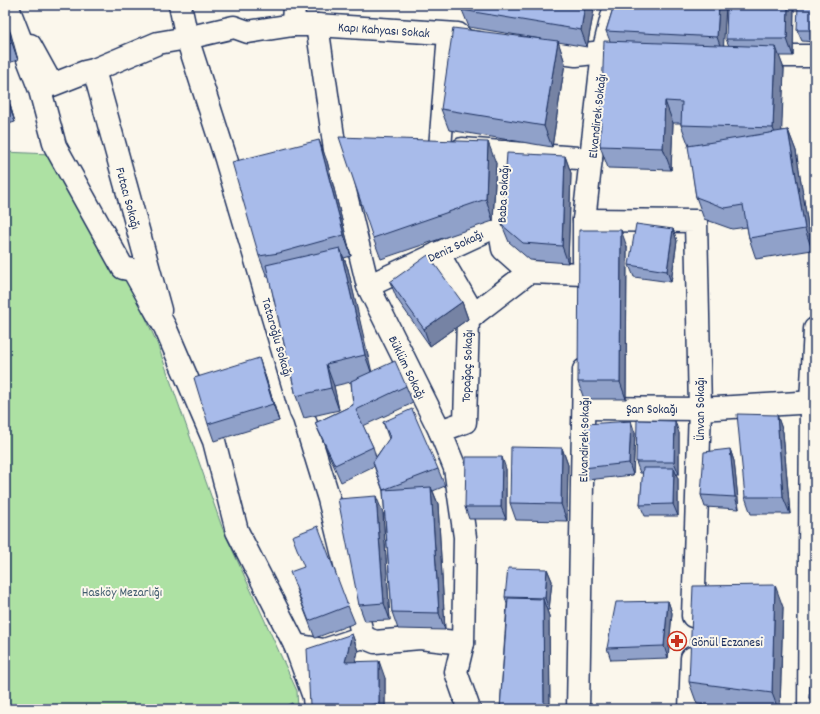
<svg xmlns="http://www.w3.org/2000/svg" width="820" height="714" font-family="Dekko,sans-serif">
<style>
.green{fill:#ade1a3;stroke:#648880}
.lines{fill:none;stroke-linecap:round;stroke-linejoin:round}
.street-casing{stroke:#1b2f5e;stroke-width:25}
.secondary-casing{stroke:#1b2f5e;stroke-width:25}
.street{stroke:#fbf7ec;stroke-width:22}
.secondary{stroke:#fbf7ec;stroke-width:22}
.wall{fill:#90a1c9;stroke:#1b2f5e}
.shaded-wall{fill:#7683a4;stroke:#1b2f5e}
.building{fill:#a8bbea;stroke:#1b2f5e}
.labels{text-anchor:middle;stroke-width:4;stroke-linejoin:round;paint-order:stroke}
.street-label{font-size:13px;fill:#1b2f5e;stroke:#fbf7ec}
.park-label{font-size:13px;fill:#405c6f;stroke:#fbf7ec}
.poi-label{font-size:13px;fill:#1b2f5e;stroke:#fbf7ec;text-anchor:start}
</style>
<rect width="100%" height="100%" fill="#fbf7ec"/>
<filter id="ink" filterUnits="userSpaceOnUse"><feTurbulence type="fractalNoise" baseFrequency=".025" numOctaves="2"/><feDisplacementMap in="SourceGraphic" scale="8" xChannelSelector="R" yChannelSelector="G"/><feConvolveMatrix kernelMatrix="1 2 1 2 8 2 1 2 1" color-interpolation-filters="sRGB"/></filter>
<g filter="url(#ink)">
<!-- green -->
<path class="green" d="M5 152 50 154 127 276 157 343 222 527 297 691 298 709H5Z"/>
<g class="lines">
<!-- street casing -->
<g class="street-casing">
<g id="street">
<path d="M180 5 187 38 226 159 301 412 304 418 329 499 363 637"/>
<path d="M293 25 294 5"/>
<path d="M317 25 335 150 368 286 440 431 455 468 465 537 463 643 456 672 469 709"/>
<path d="M30 45 52 85 85 72 94 70 158 43 187 38 234 27 248 32 293 25H317L458 34 465 41 479 43"/>
<path d="M533 49 576 55 603 52 634 54"/>
<path d="M764 56H815"/>
<path d="M94 70 160 310"/>
<path d="M440 148 449 34"/>
<path d="M462 149 591 159"/>
<path d="M504 152 499 225 503 249 529 272"/>
<path d="M584 220 696 221 700 409 693 616"/>
<path d="M438 253 474 315"/>
<path d="M584 260V220L603 52 615 5"/>
<path d="M368 286 499 225"/>
<path d="M584 408 700 409 815 402"/>
<path d="M440 431 465 422 468 319 529 272 584 274"/>
<path d="M295 645 324 650 363 637 375 642 420 638 463 643"/>
<path d="M578 709 584 370"/>
<path d="M690 709 692 658"/>
<path d="M809 709 811 402 815 329"/>
</g>
</g>
<!-- secondary casing -->
<g class="secondary-casing">
<path id="secondary" d="M7 5 40 90 55 146 123 268 133 270 165 327 214 441 237 531 295 645 314 697 315 709"/>
</g>
<!-- street -->
<use href="#street" class="street"/>
<!-- secondary -->
<use href="#secondary" class="secondary"/>
</g>
<!-- wall -->
<g class="wall">
<path d="M595 5 587 47 558 42 565 63 552 147 449 130 441 109 541 39 469 27 462 10Z"/>
<path d="M614 5H726L723 45 729 46 726 39 794 5 793 56H779L784 69 781 131 788 130 796 151 812 250 756 259 749 238 747 227 732 229 704 219 696 197 689 146 681 125V123H673L671 170 608 168 600 146 610 41 606 31Z"/>
<path d="M815 5V42L802 41 797 30Z"/>
<path d="M5 19 18 60 5 64Z"/>
<path d="M5 88 15 122 5 125Z"/>
<path d="M565 156 571 173 568 263 530 260 509 242 502 225Z"/>
<path d="M327 161 351 256 344 258 348 269 371 372 406 386 413 403 363 426 373 447 376 457 389 439 383 422 438 469 445 486 433 491 438 504 445 630 398 629 392 612 383 491 374 466 341 482 322 439 315 423 353 405 351 382 334 386 339 410 304 418 296 396 269 277H267L259 256Z"/>
<path d="M496 163 493 221 381 259 373 238Z"/>
<path d="M673 229 677 241 671 282 634 277 629 265Z"/>
<path d="M627 247 626 399H584L578 382Z"/>
<path d="M390 282 462 302 468 319 430 346 397 299Z"/>
<path d="M265 375 279 421 214 441 208 424Z"/>
<path d="M777 415 783 432 790 514H751L745 497Z"/>
<path d="M635 433 633 475 587 480 583 468Z"/>
<path d="M679 433V474H676L678 479V516H645L640 505 643 473H640L636 462Z"/>
<path d="M562 448 568 465 567 521 516 520 510 503Z"/>
<path d="M730 449 734 461 739 509 705 507 701 495Z"/>
<path d="M506 469V519H469L465 507Z"/>
<path d="M383 513 390 620 365 621 359 605Z"/>
<path d="M547 569 552 581 549 610H547L549 616 550 709H500L507 604 505 597Z"/>
<path d="M296 589 348 606 355 623 315 638Z"/>
<path d="M668 601 672 613 668 658 611 660 607 648Z"/>
<path d="M815 605V709H813L809 698 813 654Z"/>
<path d="M783 607 780 709H736L697 704 689 682Z"/>
<path d="M352 634 358 651 356 661 385 678V709H311L310 705Z"/>
</g>
<!-- shaded-wall -->
<g class="shaded-wall">
<path d="M585 5H595L587 47 581 30Z"/>
<path d="M719 5H726L723 54 717 37Z"/>
<path d="M788 5H794L793 56 787 39Z"/>
<path d="M5 19 11 34 18 60 12 43Z"/>
<path d="M558 41 565 63 552 147 544 126Z"/>
<path d="M776 47 784 69 781 150 773 128Z"/>
<path d="M5 88 15 122 5 92Z"/>
<path d="M665 101 673 123 671 170 663 148Z"/>
<path d="M788 130 796 151 812 250 805 229Z"/>
<path d="M319 140 327 161 351 256 344 235Z"/>
<path d="M488 142 496 163 493 221 486 199Z"/>
<path d="M565 156 571 173 568 263 562 246Z"/>
<path d="M673 229 677 241 671 282 667 271Z"/>
<path d="M621 230 627 247 626 399 620 382Z"/>
<path d="M340 248 348 269 373 377 365 355Z"/>
<path d="M462 302 468 319 430 346 424 329Z"/>
<path d="M259 358 265 375 279 421 273 404Z"/>
<path d="M326 364 334 386 339 410 331 388Z"/>
<path d="M777 415 783 432 790 514 783 497Z"/>
<path d="M631 421 635 433 633 475 629 463Z"/>
<path d="M675 421 679 433V474L674 462Z"/>
<path d="M562 448 568 465 567 521 561 504Z"/>
<path d="M730 449 734 461 739 509 735 497Z"/>
<path d="M502 457 506 469V519L501 507Z"/>
<path d="M674 468 678 479V516L673 504Z"/>
<path d="M431 487 438 504 445 630 439 613Z"/>
<path d="M376 496 383 513 390 620 384 603Z"/>
<path d="M547 569 552 581 549 610 545 598Z"/>
<path d="M775 585 783 607 780 709H778L772 693Z"/>
<path d="M543 599 549 616 550 709H544Z"/>
<path d="M668 601 672 613 668 658 664 646Z"/>
<path d="M352 634 358 651 351 678 345 662Z"/>
<path d="M379 661 385 678V709H381L379 703Z"/>
</g>
<!-- building -->
<g class="building">
<path d="M463 5H585L581 30 462 10Z"/>
<path d="M614 5H719L717 37 606 31Z"/>
<path d="M727 5H788L787 39H726Z"/>
<path d="M798 5H815V30H797Z"/>
<path d="M5 20 12 43 5 45Z"/>
<path d="M453 28 558 41 544 126 441 109Z"/>
<path d="M604 41 776 47 773 128 681 125 682 102 665 101 663 148 600 146Z"/>
<path d="M5 92 9 105 5 106Z"/>
<path d="M788 130 805 229 749 238 743 205 725 208 696 197 688 146Z"/>
<path d="M339 137 488 142 486 199 373 238Z"/>
<path d="M319 140 344 235 279 253 259 256 232 162Z"/>
<path d="M507 153 565 156 562 246 523 243 502 225Z"/>
<path d="M636 224 673 229 667 271 629 265Z"/>
<path d="M579 230H621L620 382H578Z"/>
<path d="M340 248 365 355 326 364 331 388 296 396 266 265Z"/>
<path d="M428 255 462 302 424 329 390 282Z"/>
<path d="M259 358 273 404 208 424 194 378Z"/>
<path d="M395 361 406 386 356 410 373 447 335 465 315 423 353 405 351 381Z"/>
<path d="M412 409 438 469 383 490 431 487 439 613 392 612 383 490 373 462 390 437 383 422Z"/>
<path d="M737 414 777 415 783 497H745Z"/>
<path d="M637 420 675 421 674 462H636Z"/>
<path d="M631 421 629 463 583 468 586 424Z"/>
<path d="M511 447 562 448 561 504 510 503Z"/>
<path d="M730 449 735 497 701 495 704 452Z"/>
<path d="M466 457H502L501 507H465Z"/>
<path d="M643 468H674L673 504 640 505Z"/>
<path d="M376 496 384 603 359 605 338 499Z"/>
<path d="M318 526 348 606 309 621 290 572 304 567 292 536Z"/>
<path d="M508 568 547 569 545 598 505 597Z"/>
<path d="M775 585 772 693 689 682 693 586Z"/>
<path d="M508 598 543 599 544 709H500Z"/>
<path d="M668 601 664 646 607 648 616 602Z"/>
<path d="M813 605H815V699L809 698 813 654Z"/>
<path d="M352 634 345 662 379 661V703L357 709H334L310 705 307 649Z"/>
<path d="M292 703 295 709H279Z"/>
</g>
</g>
<!-- icons -->
<defs>
<g id="pharmacy-ring" transform="scale(1)"><circle r="9.5" fill="#fbf7ec" stroke="#c8321e" stroke-width="1.5"/><path d="M-2-6h4v4h4v4h-4v4h-4v-4h-4v-4h4Z" fill="#c8321e"/></g>
</defs>
<g fill-rule="evenodd">
<use href="#pharmacy-ring" x="677" y="641"/>
</g>
<g class="labels">
<!-- street labels -->
<g class="street-label">
<text transform="translate(384 29) rotate(4)" y="5">Kapı Kahyası Sokak</text>
<text transform="translate(596 116) rotate(-84)" y="5">Elvandirek Sokağı</text>
<text transform="translate(502 194) rotate(-87)" y="5">Baba Sokağı</text>
<text transform="translate(129 198) rotate(75)" y="5">Futacı Sokağı</text>
<text transform="translate(455 245) rotate(-25)" y="5">Deniz Sokağı</text>
<text transform="translate(278 337) rotate(74)" y="5">Tataroğlu Sokağı</text>
<text transform="translate(466 366) rotate(-88)" y="5">Topağaç Sokağı</text>
<text transform="translate(408 367) rotate(64)" y="5">Büklüm Sokağı</text>
<text x="652" y="413">Şan Sokağı</text>
<text transform="translate(699 409) rotate(-90)" y="5">Ünvan Sokağı</text>
<text transform="translate(583 440) rotate(-89)" y="5">Elvandirek Sokağı</text>
</g>
<!-- park labels -->
<g class="park-label">
<text x="122" y="596">Hasköy Mezarlığı</text>
</g>
<!-- poi labels -->
<g class="poi-label">
<text x="691" y="646">Gönül Eczanesi</text>
</g>
</g>
<!-- margin -->
<rect width="820" height="714" fill="none" stroke="#fbf7ec" stroke-width="20"/>
<rect x="10" y="10" width="800" height="694" fill="none" stroke="#1b2f5e" stroke-width="1.5" filter="url(#ink)"/>
</svg>
